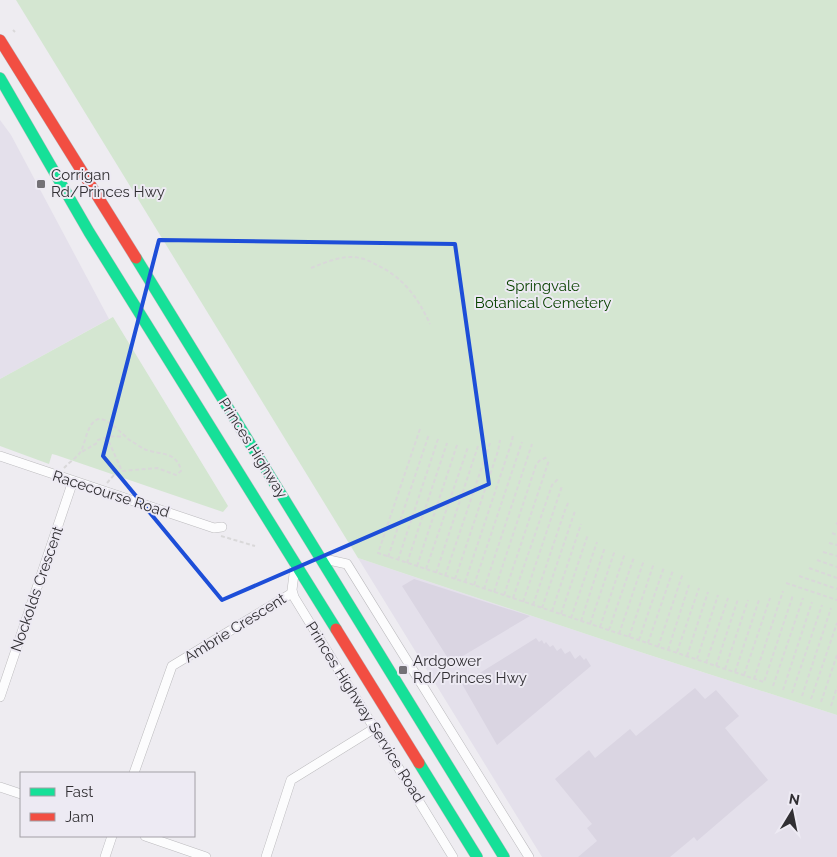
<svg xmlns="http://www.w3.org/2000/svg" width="837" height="857" font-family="Raleway,sans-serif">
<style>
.built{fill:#e4e0eb}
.green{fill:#d4e6d1}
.building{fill:#dad5e2}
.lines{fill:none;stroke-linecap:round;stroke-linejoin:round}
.street-casing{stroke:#bcbbbe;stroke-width:10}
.fast-casing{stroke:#bcbbbe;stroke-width:12}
.jam-casing{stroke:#bcbbbe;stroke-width:12}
.path{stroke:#d9d8d9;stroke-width:2;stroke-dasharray:4 2.5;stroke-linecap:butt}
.street{stroke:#fcfcfd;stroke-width:9}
.fast{stroke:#16e098;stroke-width:11}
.jam{stroke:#f24e42;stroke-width:11}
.marked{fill:none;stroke:#1d4ed8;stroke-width:4;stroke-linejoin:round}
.poi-dot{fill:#737176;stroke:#edeaf3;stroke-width:2}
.labels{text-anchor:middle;stroke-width:4;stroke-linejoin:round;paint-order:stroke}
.poi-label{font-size:15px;fill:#312f33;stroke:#edeaf3;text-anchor:start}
.park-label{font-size:15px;fill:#0a4300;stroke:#edeaf3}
.street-label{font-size:15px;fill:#312f33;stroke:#edeaf3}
</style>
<rect width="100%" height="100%" fill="#eeecf1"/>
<!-- built -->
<g class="built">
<path d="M0 120 11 135 109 319 0 379Z"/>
<path d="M358 558 637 651 837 715V857H542Z"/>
</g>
<!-- green -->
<g class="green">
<path d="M16 0H837V715L637 651 358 558Z"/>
<path d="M113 317 228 506 223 512 56 455 52 454 49 464 0 446V379Z"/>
</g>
<!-- building -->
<g class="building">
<path d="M414 579 495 605 530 616 451 663 402 586Z"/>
<path d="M536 638 539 642 542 640 544 644 546 642 550 647 553 645 557 651 561 648 565 654 570 651 575 659 580 655 584 660 586 658 591 666 497 745 462 684Z"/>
<path d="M695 688 705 699 716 690 739 716 725 728 768 780 697 841 694 837 670 857H578L597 841 587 828 592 824 555 779 589 750 595 758 630 729 636 736Z"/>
</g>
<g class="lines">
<!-- street casing -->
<g class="street-casing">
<g id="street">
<path d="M0 456 214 528 222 527"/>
<path d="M320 558 347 564 529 857"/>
<path d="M295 566 292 590 294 597 453 857"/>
<path d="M0 697 73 481"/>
<path d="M134 773 172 666 292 593"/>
<path d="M0 787 21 794"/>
<path d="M145 836 206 857"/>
<path d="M105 857 112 836"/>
<path d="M266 857 291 780 375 728"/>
</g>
</g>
<!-- fast casing -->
<g class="fast-casing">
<g id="fast">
<path d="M0 78 89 232 336 629"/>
<path d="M136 258 504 857"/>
<path d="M419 763 477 857"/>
</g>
</g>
<!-- jam casing -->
<g class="jam-casing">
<g id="jam">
<path d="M0 40 136 258"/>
<path d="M336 629 419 763"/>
</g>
</g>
<!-- path -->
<g class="path">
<path d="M13 30 15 32"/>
<path d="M311 268C324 263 337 257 352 257 361 257 370 261 377 265 404 278 418 298 430 324"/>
<path d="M420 429 378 553 764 682 793 595"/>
<path d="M104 438 115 436 123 437"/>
<path d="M64 468C69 462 77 458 81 451 86 442 86 427 96 420 106 414 123 436 131 441 135 443 140 447 144 449 157 455 177 450 181 471L176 475 157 468 122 471 109 442 104 438 98 440 97 443 80 453"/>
<path d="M107 483 114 475 122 471"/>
<path d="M836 523 837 524"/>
<path d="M832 533 837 535"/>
<path d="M221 536 255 546"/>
<path d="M829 543 837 545"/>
<path d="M823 552 837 556"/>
<path d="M388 557 429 434"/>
<path d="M398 560 438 439"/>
<path d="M817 560 837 567"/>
<path d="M407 563 447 443"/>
<path d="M417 566 457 445"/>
<path d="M809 568 837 578"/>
<path d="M426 569 468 447"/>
<path d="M436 573 478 446"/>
<path d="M445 576 490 443"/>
<path d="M799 576 837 589"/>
<path d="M455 579 498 451 500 440"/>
<path d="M465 582 512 441 513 435"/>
<path d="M786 583 837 600"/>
<path d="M474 585 522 442"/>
<path d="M484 589 532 444"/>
<path d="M494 592 536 465 539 461 547 457"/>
<path d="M504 595 549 460"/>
<path d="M513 598 552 485 558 479"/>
<path d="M523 602 562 486"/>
<path d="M533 605 565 510 569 501"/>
<path d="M542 608 575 511"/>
<path d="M552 611 581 524"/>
<path d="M561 614 588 534"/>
<path d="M571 618 597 542"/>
<path d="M581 621 605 547"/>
<path d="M590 624 615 550"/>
<path d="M600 627 625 553"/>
<path d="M609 630 634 557"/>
<path d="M619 634 644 560"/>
<path d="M629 637 654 563"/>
<path d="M639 640 664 567"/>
<path d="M648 643 673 570"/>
<path d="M658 647 683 573"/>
<path d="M668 650 689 585"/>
<path d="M677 652 699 588"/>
<path d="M687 656 708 592"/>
<path d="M697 659 718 595"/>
<path d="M706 663 728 598"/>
<path d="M716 666 738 599"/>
<path d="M725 669 748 600"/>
<path d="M735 672 759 600"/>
<path d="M744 675 770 598"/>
<path d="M754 679 783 591"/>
<path d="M773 686 803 598"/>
<path d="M783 690 812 602"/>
<path d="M792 693 822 605"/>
<path d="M802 696 831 608"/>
<path d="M811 699 837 623"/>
<path d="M821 702 837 655"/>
<path d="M831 706 837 687"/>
</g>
<!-- street -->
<use href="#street" class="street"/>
<!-- fast -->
<use href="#fast" class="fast"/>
<!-- jam -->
<use href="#jam" class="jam"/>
</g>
<!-- marked area -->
<path class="marked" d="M159 240 455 244 489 484 222 600 103 456Z"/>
<!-- markers -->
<g class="poi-dot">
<rect x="36" y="179" width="10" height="10" rx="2.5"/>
<rect x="398" y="665" width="10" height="10" rx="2.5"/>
</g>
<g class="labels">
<!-- poi labels -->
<g class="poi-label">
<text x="51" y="180">Corrigan<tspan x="51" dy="17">Rd/Princes Hwy</tspan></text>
<text x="413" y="666">Ardgower<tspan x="413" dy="17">Rd/Princes Hwy</tspan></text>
</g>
<!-- park labels -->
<g class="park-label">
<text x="543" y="291">Springvale<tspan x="543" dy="17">Botanical Cemetery</tspan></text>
</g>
<!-- street labels -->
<g class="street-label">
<text transform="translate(253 448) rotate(58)" y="5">Princes Highway</text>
<text transform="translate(111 494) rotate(18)" y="5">Racecourse Road</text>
<text transform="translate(37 589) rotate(-71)" y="5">Nockolds Crescent</text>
<text transform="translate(235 628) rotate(-32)" y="5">Ambrie Crescent</text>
<text transform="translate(365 712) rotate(58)" y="5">Princes Highway Service Road</text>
</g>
</g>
<!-- legend -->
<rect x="20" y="772" width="175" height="65" fill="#edeaf3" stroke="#a29fa6"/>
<rect x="30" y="788" width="25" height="8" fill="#16e098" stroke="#a29fa6"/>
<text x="65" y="797" font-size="15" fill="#312f33">Fast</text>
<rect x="30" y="813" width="25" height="8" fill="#f24e42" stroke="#a29fa6"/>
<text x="65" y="822" font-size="15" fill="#312f33">Jam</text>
<!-- north arrow -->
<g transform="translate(792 812) rotate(10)" stroke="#edeaf3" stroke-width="4" paint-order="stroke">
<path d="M0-4L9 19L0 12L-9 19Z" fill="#312f33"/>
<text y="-8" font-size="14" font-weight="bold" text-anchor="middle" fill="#312f33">N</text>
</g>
</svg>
